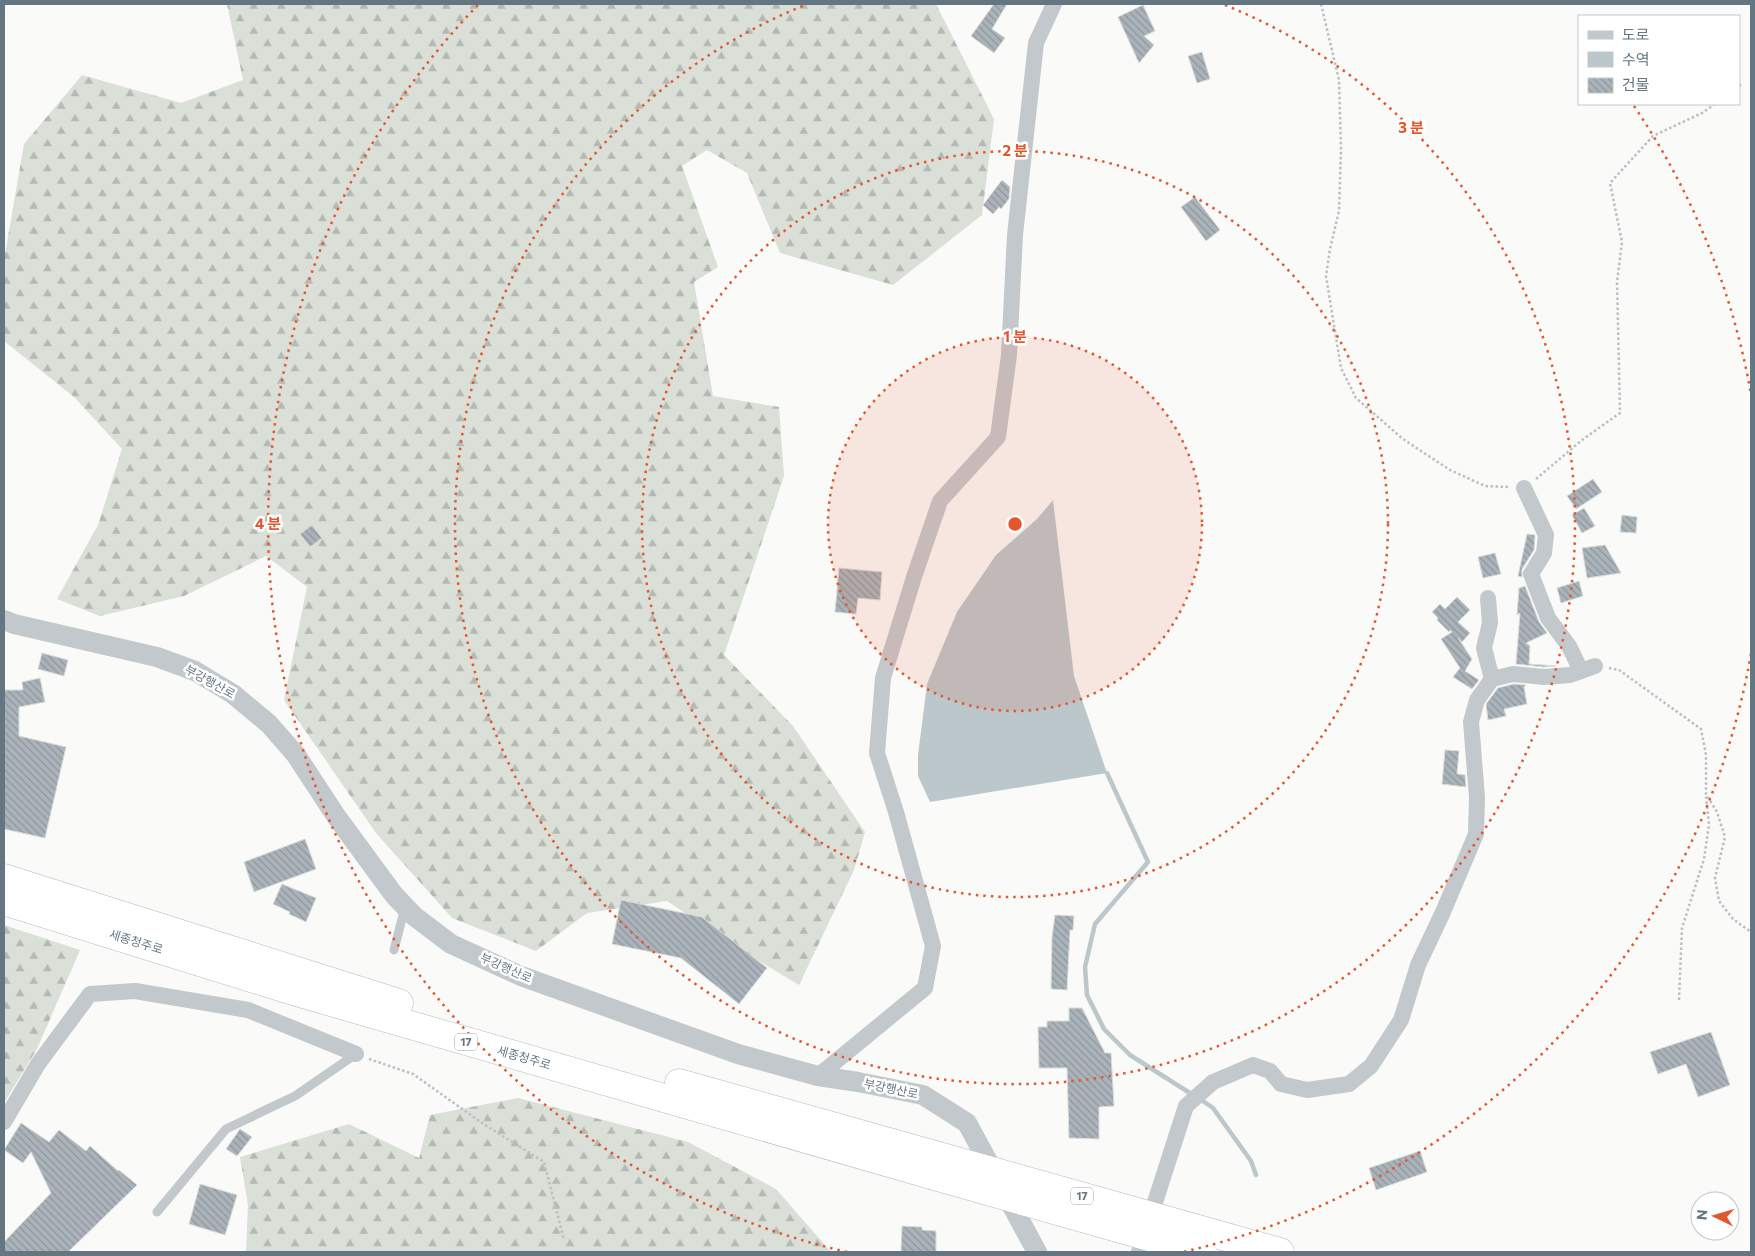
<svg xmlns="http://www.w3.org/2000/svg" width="1755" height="1256" font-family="Commissioner,'Noto Sans KR',sans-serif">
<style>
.forest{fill:url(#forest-firs)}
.water{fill:#bbc7cb}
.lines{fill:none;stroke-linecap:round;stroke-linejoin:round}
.stream{stroke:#bbc7cb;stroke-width:4.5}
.building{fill:url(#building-back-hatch);stroke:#dcdcda}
.trunk-casing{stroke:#b4b9bd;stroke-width:29}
.path{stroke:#bbbfc2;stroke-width:2.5;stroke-dasharray:2.5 2.5;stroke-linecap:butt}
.service{stroke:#c3c8cc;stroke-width:9}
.minor{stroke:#c3c8cc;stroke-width:16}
.tertiary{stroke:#c3c8cc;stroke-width:20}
.trunk{stroke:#fff;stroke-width:28}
.trunk-bridge-casing{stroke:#b4b9bd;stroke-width:29;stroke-linecap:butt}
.trunk-bridge{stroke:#fff;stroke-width:28}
.ring{fill:none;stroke:#e4572e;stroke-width:2.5;stroke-dasharray:2.5 5}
.labels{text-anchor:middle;stroke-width:5;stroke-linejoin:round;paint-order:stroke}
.shield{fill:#fff;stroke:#939fa8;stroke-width:1}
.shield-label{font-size:11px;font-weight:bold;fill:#657683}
.street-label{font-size:12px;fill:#657683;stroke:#fff}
.centre{fill:#e4572e;stroke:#fff;stroke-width:2.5}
.ring-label{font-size:15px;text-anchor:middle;font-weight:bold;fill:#e4572e;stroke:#fff;stroke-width:5;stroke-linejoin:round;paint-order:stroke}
</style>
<defs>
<pattern id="forest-firs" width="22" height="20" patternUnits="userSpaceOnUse" patternTransform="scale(1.25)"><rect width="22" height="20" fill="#dadfd7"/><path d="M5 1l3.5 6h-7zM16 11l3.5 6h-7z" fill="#b4b9b4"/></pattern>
<pattern id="building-back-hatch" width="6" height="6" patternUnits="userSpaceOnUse" patternTransform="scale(1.25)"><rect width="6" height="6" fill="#aab3b9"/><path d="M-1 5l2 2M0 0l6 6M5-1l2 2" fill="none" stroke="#8e969c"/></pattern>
</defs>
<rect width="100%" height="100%" fill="#fafaf8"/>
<!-- forest -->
<g class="forest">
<path d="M227 4H936L994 119 982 215 893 285 780 253 747 173 707 150 682 166 718 267 694 282 713 396 779 407 784 476 724 655 793 726 865 832 854 870 799 985 734 946 667 901 587 913 536 951 452 918 376 833 284 700 307 587 266 556 184 596 100 616 57 599 98 525 122 449 74 397 4 341V260L24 144 82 75 181 103 243 80Z"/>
<path d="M4 925 80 950 37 1049 4 1103Z"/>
<path d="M518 1098 688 1142 776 1189 831 1252H246L248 1205 240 1157 349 1124 419 1158 430 1115Z"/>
</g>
<!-- water -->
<path class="water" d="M1053 500 1074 676 1107 773 930 802 918 776V755L927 684 957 612 996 555 1037 519Z"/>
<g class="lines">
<!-- stream -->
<g class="stream">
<path d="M1107 773 1148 862 1095 924 1085 967 1087 995 1104 1029 1130 1055 1193 1095"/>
<path d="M1200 1099 1213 1108 1251 1161 1256 1175"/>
</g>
</g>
<!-- building -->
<g class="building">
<path d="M994 4H1007L992 29 1005 38 994 53 971 36Z"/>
<path d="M1143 5 1155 31 1144 36 1154 45 1139 63 1118 17Z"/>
<path d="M1202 52 1210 79 1197 83 1188 56Z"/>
<path d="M1002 180 1010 187 1009 199 1001 209 999 207 993 214 983 205Z"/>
<path d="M1195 197 1220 230 1206 241 1181 207Z"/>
<path d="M1593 479 1602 492 1576 509 1567 496Z"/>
<path d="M1584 508 1595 526 1582 533 1572 515Z"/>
<path d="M1622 515 1637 517 1636 533 1620 532Z"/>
<path d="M312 525 322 538 310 547 300 534Z"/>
<path d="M1527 534 1535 535 1534 550 1522 569V577L1518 576Z"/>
<path d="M1605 545 1621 573 1587 578 1582 548Z"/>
<path d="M1495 553 1501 574 1483 578 1478 557Z"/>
<path d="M839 568 882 572 880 600 858 598 856 614 835 612Z"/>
<path d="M1579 581 1583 596 1561 603 1557 588Z"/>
<path d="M1525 586 1539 622 1547 633 1526 643 1530 646 1529 664 1556 666 1544 667 1516 664 1520 613 1517 615 1519 588Z"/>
<path d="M1457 597 1470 610 1458 622 1470 633 1462 642 1458 638 1472 659 1465 671 1479 680 1472 689 1453 677 1460 668 1441 639 1452 632 1450 630 1449 632 1437 620 1438 618 1432 612 1440 604 1445 609Z"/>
<path d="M42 653 68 660 64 676 38 669Z"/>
<path d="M40 678 45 702 19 707V736L66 747 45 838 4 829V690H23L22 682Z"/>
<path d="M1514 684 1526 685 1524 687 1527 704 1504 709 1506 716 1488 720 1486 704 1498 688Z"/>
<path d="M1445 750 1459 751 1457 774 1465 775 1466 787 1442 784Z"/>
<path d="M305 839 316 869 254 892 244 862Z"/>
<path d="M282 884 316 898 306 922 289 914 290 912 273 904Z"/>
<path d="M621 900 702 917 767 968 739 1004 681 958 612 944Z"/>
<path d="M1055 915 1074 916 1073 930H1070L1067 990 1051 989 1052 937Z"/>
<path d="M1069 1008H1082L1105 1053H1111L1114 1106 1099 1107V1139L1069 1138 1067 1068H1039L1038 1027H1047V1021H1069Z"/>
<path d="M1711 1032 1730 1085 1698 1097 1686 1064 1658 1074 1650 1052Z"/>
<path d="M21 1123 49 1142 59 1130 86 1151 90 1146 118 1171 119 1170 137 1185 68 1252H4V1242L51 1193 31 1152 23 1163 4 1150Z"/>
<path d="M240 1129 252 1137 237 1156 226 1149Z"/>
<path d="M1420 1151 1427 1172 1376 1190 1369 1168Z"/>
<path d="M200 1184 237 1195 225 1235 189 1224Z"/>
<path d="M902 1226 922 1227V1230L936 1231V1252H901Z"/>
</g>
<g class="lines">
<!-- trunk casing -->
<g class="trunk-casing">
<g id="trunk">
<path d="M4 878 399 1003"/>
<path d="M4 901 296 992 931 1175"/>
<path d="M679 1083 928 1153"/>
<path d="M1237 1240 1280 1252"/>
</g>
</g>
<!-- path -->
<g class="path">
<path d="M1321 4 1339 80 1341 150 1339 211 1330 249 1326 276 1341 368 1356 398 1403 439 1450 470 1485 486 1509 487"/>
<path d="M1739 86 1742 84"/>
<path d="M1536 479 1582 440 1620 413 1617 282 1622 242 1610 183 1653 136 1702 113 1715 104"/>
<path d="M1609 668 1619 670 1701 729 1706 755V794L1717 812 1725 837 1715 878 1719 901 1733 919 1751 932"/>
<path d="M1679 1000 1682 928 1704 859 1709 825 1706 796"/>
<path d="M369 1059 413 1074 482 1123 544 1162 564 1240"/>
</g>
<!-- service -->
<g class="service">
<path d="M394 950 405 907"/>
<path d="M157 1212 226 1129 295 1096 356 1054"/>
</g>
<!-- minor -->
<g class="minor">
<path d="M1524 488 1546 535 1544 553 1531 574 1548 618 1569 646 1581 671"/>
<path d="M1488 598 1490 623 1484 648 1492 679"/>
<path d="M818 1076 925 988 933 946 896 812 877 753 883 678 914 577 940 501 998 437 1009 355 1015 235 1036 43 1054 4"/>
<path d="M4 1122 38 1064 90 994 135 991 248 1010 356 1054"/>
<path d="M1139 1252 1186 1106 1213 1082 1253 1065 1270 1071 1281 1084 1307 1090 1349 1084 1371 1066 1401 1020 1418 965 1443 912 1476 834 1477 797 1471 722 1477 700 1492 679 1513 674 1544 677 1570 675 1595 666"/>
</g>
<!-- tertiary -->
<path class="tertiary" d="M4 620 14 624 157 657 195 671 233 694 269 724 296 755 336 816 394 895 414 916 451 944 521 976 738 1054 818 1076 858 1082 923 1095 967 1123 1037 1252"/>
<!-- trunk -->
<use href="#trunk" class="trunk"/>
<!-- trunk-bridge casing -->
<g class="trunk-bridge-casing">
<g id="trunk-bridge">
<path d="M928 1153 1237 1240"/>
<path d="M931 1175 1202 1252"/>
</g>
</g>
<!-- trunk-bridge -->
<use href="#trunk-bridge" class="trunk-bridge"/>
</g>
<!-- distance rings -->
<circle cx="1015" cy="524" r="187" fill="#e4572e" fill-opacity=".12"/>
<g class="ring">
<circle cx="1015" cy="524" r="187"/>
<circle cx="1015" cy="524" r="373"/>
<path d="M1225 5A560 560 0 1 1 805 5"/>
<path d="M1751 654A747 747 0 0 1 1183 1252M847 1252A747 747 0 0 1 478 5M1634 106A747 747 0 0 1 1751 394"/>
</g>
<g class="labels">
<!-- shield labels -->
<g class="shield">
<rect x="455" y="1033.5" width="22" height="17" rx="4"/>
<rect x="1071" y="1187.5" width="22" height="17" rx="4"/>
</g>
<g class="shield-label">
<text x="466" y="1046">17</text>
<text x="1082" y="1200">17</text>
</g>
<!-- street labels -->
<g class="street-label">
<text transform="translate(210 682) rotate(29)" y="4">부강행산로</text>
<text transform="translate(136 942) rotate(17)" y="4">세종청주로</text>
<text transform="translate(506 968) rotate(24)" y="4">부강행산로</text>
<text transform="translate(524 1058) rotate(16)" y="4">세종청주로</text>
<text transform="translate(891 1089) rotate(12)" y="4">부강행산로</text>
</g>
</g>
<circle cx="1015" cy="524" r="8" class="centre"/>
<g class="ring-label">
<text x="1411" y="133">3 분</text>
<text x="1015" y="156">2 분</text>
<text x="1015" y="342">1 분</text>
<text x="268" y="529">4 분</text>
</g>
<!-- border -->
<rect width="1755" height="1256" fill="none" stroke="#657683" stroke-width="10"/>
<!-- legend -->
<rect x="1578" y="15" width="162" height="90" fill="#ffffff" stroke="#c1c8cd"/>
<rect x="1588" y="31" width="25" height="8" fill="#c3c8cc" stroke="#c1c8cd"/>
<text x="1622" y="40" font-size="15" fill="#657683">도로</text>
<rect x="1588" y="52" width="25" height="15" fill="#bbc7cb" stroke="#c1c8cd"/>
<text x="1622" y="65" font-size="15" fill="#657683">수역</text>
<rect x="1588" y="78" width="25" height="15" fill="url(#building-back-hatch)" stroke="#c1c8cd"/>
<text x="1622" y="90" font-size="15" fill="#657683">건물</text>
<!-- north arrow -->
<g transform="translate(1715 1216) rotate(275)"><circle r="24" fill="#ffffff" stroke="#c1c8cd"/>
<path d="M0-4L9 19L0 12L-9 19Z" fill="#e4572e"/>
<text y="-8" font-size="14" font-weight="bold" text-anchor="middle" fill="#657683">N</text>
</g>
</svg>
